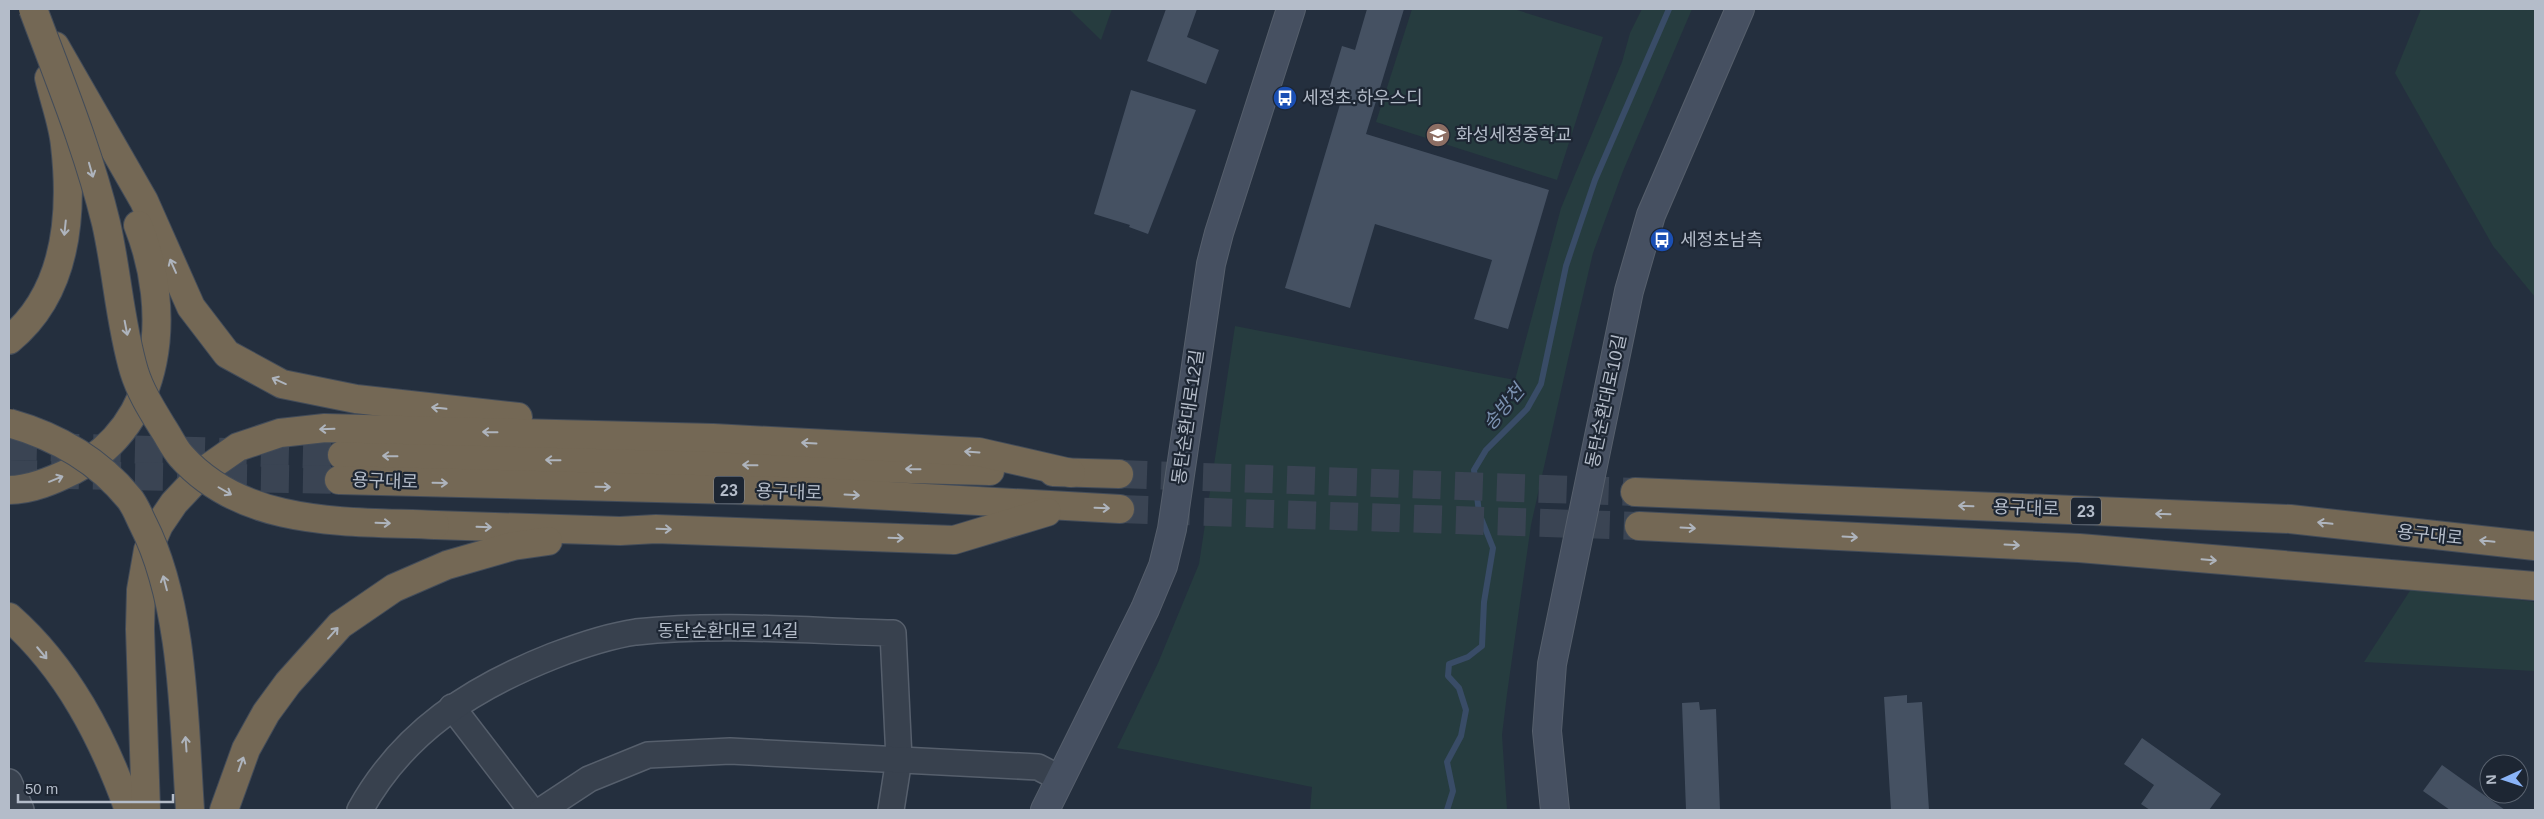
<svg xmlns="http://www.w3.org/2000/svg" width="2544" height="819" font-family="Arial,'Noto Sans KR',sans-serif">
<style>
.green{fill:#263c3f}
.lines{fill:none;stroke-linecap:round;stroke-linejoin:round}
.stream{stroke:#394c67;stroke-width:6}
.building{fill:#455162}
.highway-tunnel{stroke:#3a4453;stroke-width:28;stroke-dasharray:28 14;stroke-linecap:butt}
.street-casing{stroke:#565f6c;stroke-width:28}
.secondary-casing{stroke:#565f6c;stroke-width:30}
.highway-casing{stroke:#434c59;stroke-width:30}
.street{stroke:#38414e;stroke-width:25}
.secondary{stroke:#465061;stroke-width:28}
.highway{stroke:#746855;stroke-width:28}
.highway-bridge-casing{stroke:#434c59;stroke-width:30;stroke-linecap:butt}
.highway-bridge{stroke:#746855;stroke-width:28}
.oneway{stroke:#aeb4bd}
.labels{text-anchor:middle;stroke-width:4.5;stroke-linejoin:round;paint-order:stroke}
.shield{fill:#1d2633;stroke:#878f9c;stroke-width:1}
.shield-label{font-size:16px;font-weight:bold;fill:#b4bcc9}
.poi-label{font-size:18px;fill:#b4bcc9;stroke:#1d2633;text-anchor:start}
.street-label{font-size:18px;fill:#b4bcc9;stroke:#1d2633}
.water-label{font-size:19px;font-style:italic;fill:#7c92b1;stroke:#1d2633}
</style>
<rect width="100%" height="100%" fill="#242f3e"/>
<!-- green -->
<g class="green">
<path d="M1069 9H1112L1101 40Z"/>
<path d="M1412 9H1514L1603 37 1557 180 1376 122Z"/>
<path d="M1642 9H1692L1623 171 1593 253 1569 355 1531 525 1507 694 1502 735 1507 810H1310L1312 787 1117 748 1158 663 1199 564 1235 326 1515 380 1561 208 1622 62 1630 33Z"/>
<path d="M2421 9H2535V297L2493 246 2395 73Z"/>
<path d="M2413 586 2535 602V671L2364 662Z"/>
</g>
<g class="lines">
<!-- stream -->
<path class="stream" d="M1447 810 1453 791 1447 762 1461 736 1466 710 1459 688 1448 676 1449 664 1468 657 1482 646 1484 602 1493 548 1479 513 1474 470 1486 450 1527 409 1541 384 1566 266 1595 180 1669 9"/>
</g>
<!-- building -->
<g class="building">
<path d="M1166 9H1197L1187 37 1219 50 1206 84 1147 61Z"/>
<path d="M1367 9H1404L1366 134 1549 190 1508 329 1474 319 1492 260 1375 224 1350 308 1285 288 1341 101 1327 96 1342 46 1355 50Z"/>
<path d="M1131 90 1196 110 1148 234 1129 227 1130 225 1094 214Z"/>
<path d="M1907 695V703L1922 702 1929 810H1891L1884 697Z"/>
<path d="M1699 702 1700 710 1716 709 1720 810H1686L1682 703Z"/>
<path d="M2142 738 2221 794 2209 810H2150L2141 804 2154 785 2124 764Z"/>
<path d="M2442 765 2505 810H2450L2423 791Z"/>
</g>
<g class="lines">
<!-- highway-tunnel -->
<g class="highway-tunnel">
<path d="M9 446 342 455"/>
<path d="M9 474 339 480"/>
<path d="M1119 474 1635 492"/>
<path d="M1120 509 1639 526"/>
</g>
<!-- street casing -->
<g class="street-casing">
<g id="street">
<path d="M452 707 531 810"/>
<path d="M9 782 21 810"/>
<path d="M360 810C403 732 472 688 553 656 579 646 608 636 636 632 721 623 808 631 893 633L899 759 891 810"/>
<path d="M542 810 589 779 648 755 730 751 1038 767 1061 779"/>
</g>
</g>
<!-- secondary casing -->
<g class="secondary-casing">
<g id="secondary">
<path d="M1045 810 1145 609 1163 566 1172 529 1211 264 1219 233 1291 9"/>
<path d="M1555 810 1547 731 1552 664 1629 291 1651 215 1740 9"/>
</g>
</g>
<!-- highway casing -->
<g class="highway-casing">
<g id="highway">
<path d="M55 46 144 201 191 307 227 354 282 384 356 399 518 417"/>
<path d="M9 340C67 293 73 214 65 145 63 123 54 100 49 78"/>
<path d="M342 455 990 471"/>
<path d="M1053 472 1119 474"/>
<path d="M339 480 818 492 1120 509"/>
<path d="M9 490C31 490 54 480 74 470 164 422 172 311 138 225"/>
<path d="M1635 492 2290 519 2535 546"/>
<path d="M435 525 620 531 656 529 954 540 1047 512"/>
<path d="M1639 526 2079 548 2535 586"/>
<path d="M9 617C68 669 103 738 129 810"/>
<path d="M146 810 140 629 141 590 148 550 159 525 174 503 205 470 238 447 280 433 325 428 713 438 979 452 1071 473"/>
<path d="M224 810 246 749 266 713 288 683 340 625 394 588 447 565 513 546 548 541"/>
</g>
</g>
<!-- street -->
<use href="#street" class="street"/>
<!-- secondary -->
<use href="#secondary" class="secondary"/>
<!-- highway -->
<use href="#highway" class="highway"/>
<!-- highway-bridge casing -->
<g class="highway-bridge-casing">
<g id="highway-bridge">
<path d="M33 9C59 79 88 149 106 223 117 271 120 324 134 371 140 391 152 410 163 428 169 437 174 448 181 456 245 528 348 521 435 525"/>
<path d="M9 423C55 436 98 460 129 498 135 505 139 516 143 524 184 604 184 721 190 810"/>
</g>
</g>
<!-- highway-bridge -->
<use href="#highway-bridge" class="highway-bridge"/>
</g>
<!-- one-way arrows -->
<defs><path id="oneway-shaft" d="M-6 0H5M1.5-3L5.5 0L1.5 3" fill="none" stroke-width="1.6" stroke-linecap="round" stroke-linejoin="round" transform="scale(1.25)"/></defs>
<g class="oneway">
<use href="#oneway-shaft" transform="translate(91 170) rotate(74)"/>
<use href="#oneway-shaft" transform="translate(65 228) rotate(96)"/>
<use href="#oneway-shaft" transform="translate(173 266) rotate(-114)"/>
<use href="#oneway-shaft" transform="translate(126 328) rotate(79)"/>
<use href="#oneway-shaft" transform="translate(279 381) rotate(-156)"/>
<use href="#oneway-shaft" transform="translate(439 408) rotate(-174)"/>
<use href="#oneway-shaft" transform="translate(327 429) rotate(178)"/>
<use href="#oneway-shaft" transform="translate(490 432) rotate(-179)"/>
<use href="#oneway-shaft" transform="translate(809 443) rotate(-177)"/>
<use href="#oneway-shaft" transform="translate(972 452) rotate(-176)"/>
<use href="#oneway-shaft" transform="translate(390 456) rotate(-179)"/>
<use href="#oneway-shaft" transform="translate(553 460) rotate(-179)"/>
<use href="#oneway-shaft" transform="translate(750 465) rotate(-179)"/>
<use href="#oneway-shaft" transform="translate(913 469) rotate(-179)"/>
<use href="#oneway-shaft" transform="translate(56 479) rotate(-22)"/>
<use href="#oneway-shaft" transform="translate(440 483) rotate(1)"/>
<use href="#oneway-shaft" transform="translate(603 487) rotate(1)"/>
<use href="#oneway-shaft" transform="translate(225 491) rotate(30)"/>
<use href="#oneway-shaft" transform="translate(852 495) rotate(3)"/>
<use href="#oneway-shaft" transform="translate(1966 506) rotate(-178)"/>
<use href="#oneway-shaft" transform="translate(1102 508) rotate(2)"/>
<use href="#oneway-shaft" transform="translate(2163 514) rotate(-178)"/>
<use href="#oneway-shaft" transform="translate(383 523) rotate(2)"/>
<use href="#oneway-shaft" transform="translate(2325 523) rotate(-174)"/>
<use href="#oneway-shaft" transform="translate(484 527) rotate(2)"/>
<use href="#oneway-shaft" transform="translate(1688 528) rotate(3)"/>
<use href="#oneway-shaft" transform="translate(664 529) rotate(2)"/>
<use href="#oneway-shaft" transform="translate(1850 537) rotate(3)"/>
<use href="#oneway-shaft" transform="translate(896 538) rotate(2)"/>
<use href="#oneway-shaft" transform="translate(2487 541) rotate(-174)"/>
<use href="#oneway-shaft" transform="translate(2012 545) rotate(3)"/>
<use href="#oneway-shaft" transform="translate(2209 560) rotate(5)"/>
<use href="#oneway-shaft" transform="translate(165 583) rotate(-105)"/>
<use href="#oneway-shaft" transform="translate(333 633) rotate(-48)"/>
<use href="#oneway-shaft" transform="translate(42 653) rotate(50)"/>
<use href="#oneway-shaft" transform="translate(186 744) rotate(-94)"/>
<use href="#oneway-shaft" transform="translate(241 764) rotate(-70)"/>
</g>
<!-- icons -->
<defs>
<g id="bus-disc" transform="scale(1.25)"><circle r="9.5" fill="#1a4fb4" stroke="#1d2633"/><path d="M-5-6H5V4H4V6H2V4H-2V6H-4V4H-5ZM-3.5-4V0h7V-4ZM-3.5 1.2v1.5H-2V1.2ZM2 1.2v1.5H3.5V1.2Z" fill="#fff"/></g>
<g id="school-disc" transform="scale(1.25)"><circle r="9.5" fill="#8d6e63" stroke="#1d2633"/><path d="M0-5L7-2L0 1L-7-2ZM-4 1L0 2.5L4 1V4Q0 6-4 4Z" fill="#fff"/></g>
</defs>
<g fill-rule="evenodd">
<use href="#bus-disc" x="1285" y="98"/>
<use href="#school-disc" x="1438" y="135"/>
<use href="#bus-disc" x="1662" y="240"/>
</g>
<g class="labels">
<!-- shield labels -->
<g class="shield">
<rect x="714" y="476.5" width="30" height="27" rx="4"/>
<rect x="2071" y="497.5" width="30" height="27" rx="4"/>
</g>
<g class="shield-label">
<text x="729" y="496">23</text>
<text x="2086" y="517">23</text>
</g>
<!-- poi labels -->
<g class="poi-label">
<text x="1302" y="104">세정초.하우스디</text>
<text x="1456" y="141">화성세정중학교</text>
<text x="1680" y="246">세정초남측</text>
</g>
<!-- street labels -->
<g class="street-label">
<text transform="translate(1606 401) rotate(-78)" y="6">동탄순환대로10길</text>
<text transform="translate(1188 417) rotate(-82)" y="6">동탄순환대로12길</text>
<text transform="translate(385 481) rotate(2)" y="6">용구대로</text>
<text transform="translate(789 492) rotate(2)" y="6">용구대로</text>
<text transform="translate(2026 508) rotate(2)" y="6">용구대로</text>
<text transform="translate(2430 535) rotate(6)" y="6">용구대로</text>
<text x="728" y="637">동탄순환대로 14길</text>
</g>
<!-- water labels -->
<g class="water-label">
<text transform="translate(1503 407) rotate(-50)" y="7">송방천</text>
</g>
</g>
<!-- border -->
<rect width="2544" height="819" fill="none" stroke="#b4bcc9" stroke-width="20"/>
<!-- north arrow -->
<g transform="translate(2504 779) rotate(267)"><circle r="24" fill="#1d2633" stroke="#59626f"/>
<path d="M0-4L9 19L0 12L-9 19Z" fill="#8ab4f8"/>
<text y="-8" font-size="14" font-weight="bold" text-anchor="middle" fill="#b4bcc9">N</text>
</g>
<!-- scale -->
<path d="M18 794v8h155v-8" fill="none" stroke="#b4bcc9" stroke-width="2.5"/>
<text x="25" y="794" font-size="15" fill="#b4bcc9" stroke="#1d2633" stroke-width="4" paint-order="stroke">50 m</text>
</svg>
